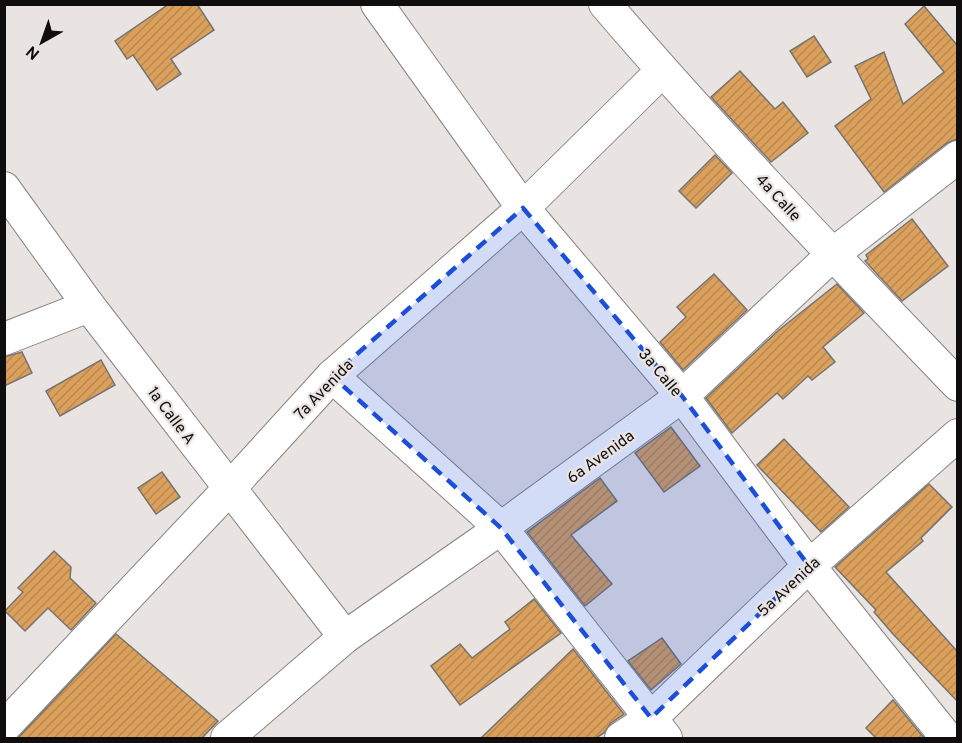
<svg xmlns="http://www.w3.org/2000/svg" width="962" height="743" font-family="Overpass,sans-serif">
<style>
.building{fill:url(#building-hatch);stroke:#767370;stroke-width:1.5}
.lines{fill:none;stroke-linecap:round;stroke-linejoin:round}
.minor-casing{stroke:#888382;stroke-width:34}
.minor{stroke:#fff;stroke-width:32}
.marked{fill:#1d4ed8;fill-opacity:0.2;stroke:#1d4ed8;stroke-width:4.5;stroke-dasharray:12 8;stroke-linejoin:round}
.labels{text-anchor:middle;stroke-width:4.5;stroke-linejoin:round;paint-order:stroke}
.street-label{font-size:16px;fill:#0f0d0d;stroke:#e9e4e2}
</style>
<defs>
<pattern id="building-hatch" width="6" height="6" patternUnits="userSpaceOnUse" patternTransform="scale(1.5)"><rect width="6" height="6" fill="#daa05c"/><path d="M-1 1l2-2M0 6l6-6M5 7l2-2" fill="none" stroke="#ba894f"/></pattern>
</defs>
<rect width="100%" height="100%" fill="#e9e4e2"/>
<!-- building -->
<g class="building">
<path d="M169 4H197L214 30 171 59 181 74 157 90 133 55 127 59 115 41Z"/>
<path d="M924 6 957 45V139L947 143 884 192 835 126 871 99 855 66 884 52 903 104 944 72 905 24Z"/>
<path d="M814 36 831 62 807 77 790 51Z"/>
<path d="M740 71 775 109 783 102 808 133 771 162 711 97Z"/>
<path d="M715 155 732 173 696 208 679 191Z"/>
<path d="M912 219 948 266 902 301 865 261 868 259 866 255Z"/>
<path d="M714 274 747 310 683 370 660 342 686 317 677 307Z"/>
<path d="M837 284 864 313 823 347 835 362 812 380 808 376 783 399 777 393 732 433 706 398 779 330Z"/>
<path d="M22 352 32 373 4 386V357Z"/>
<path d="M101 360 115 385 60 416 46 391Z"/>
<path d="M671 427 700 466 664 492 635 453Z"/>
<path d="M784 439 849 507 821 532 757 465Z"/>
<path d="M162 472 180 497 156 514 138 488Z"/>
<path d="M600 478 617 501 571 535 612 584 585 606 527 532Z"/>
<path d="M929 484 952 507 921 538 923 541 886 572 957 651V701L893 634 874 612 876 610 835 567Z"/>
<path d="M54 551 71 567 70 578 96 603 71 630 48 608 25 631 5 611 23 592 18 588Z"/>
<path d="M534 599 561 633 460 705 431 666 460 644 472 658 510 629 505 622Z"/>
<path d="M116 634 218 721 202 738H18Z"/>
<path d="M662 638 681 664 651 690 628 661Z"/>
<path d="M573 649 624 714 611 723 604 733 596 738H481Z"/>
<path d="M893 700 924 738H876L866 728Z"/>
</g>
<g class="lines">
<!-- minor casing -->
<g class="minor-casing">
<g id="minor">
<path d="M377 4 523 208 682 396 809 566 947 738"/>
<path d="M605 4C718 136 838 260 958 385"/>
<path d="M4 188 89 306 345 637"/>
<path d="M4 339 89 306"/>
<path d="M332 376 501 528 666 738"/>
<path d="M4 727 229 489 332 376 523 208 662 71"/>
<path d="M227 738 345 637 501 528 682 396 832 255 958 157"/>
<path d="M621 738 651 718 809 566 958 435"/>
</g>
</g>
<!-- minor -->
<use href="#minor" class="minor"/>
</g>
<!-- marked area -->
<path class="marked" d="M523 208 682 396 809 566 651 718 501 528 332 376Z"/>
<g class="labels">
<!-- street labels -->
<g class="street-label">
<text transform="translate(779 197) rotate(47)" y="6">4a Calle</text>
<text transform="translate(661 372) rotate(50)" y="6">3a Calle</text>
<text transform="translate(323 389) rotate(-46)" y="6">7a Avenida</text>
<text transform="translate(172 415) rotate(53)" y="6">1a Calle A</text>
<text transform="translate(600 456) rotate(-36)" y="6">6a Avenida</text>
<text transform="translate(788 586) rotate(-43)" y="6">5a Avenida</text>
</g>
</g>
<!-- border -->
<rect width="962" height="743" fill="none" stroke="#0f0d0d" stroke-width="12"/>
<!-- north arrow -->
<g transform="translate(42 42) rotate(220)" stroke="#e9e4e2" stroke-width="4.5" paint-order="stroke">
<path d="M0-4.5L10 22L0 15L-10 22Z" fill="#0f0d0d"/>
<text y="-9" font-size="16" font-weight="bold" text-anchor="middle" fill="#0f0d0d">N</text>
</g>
</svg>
